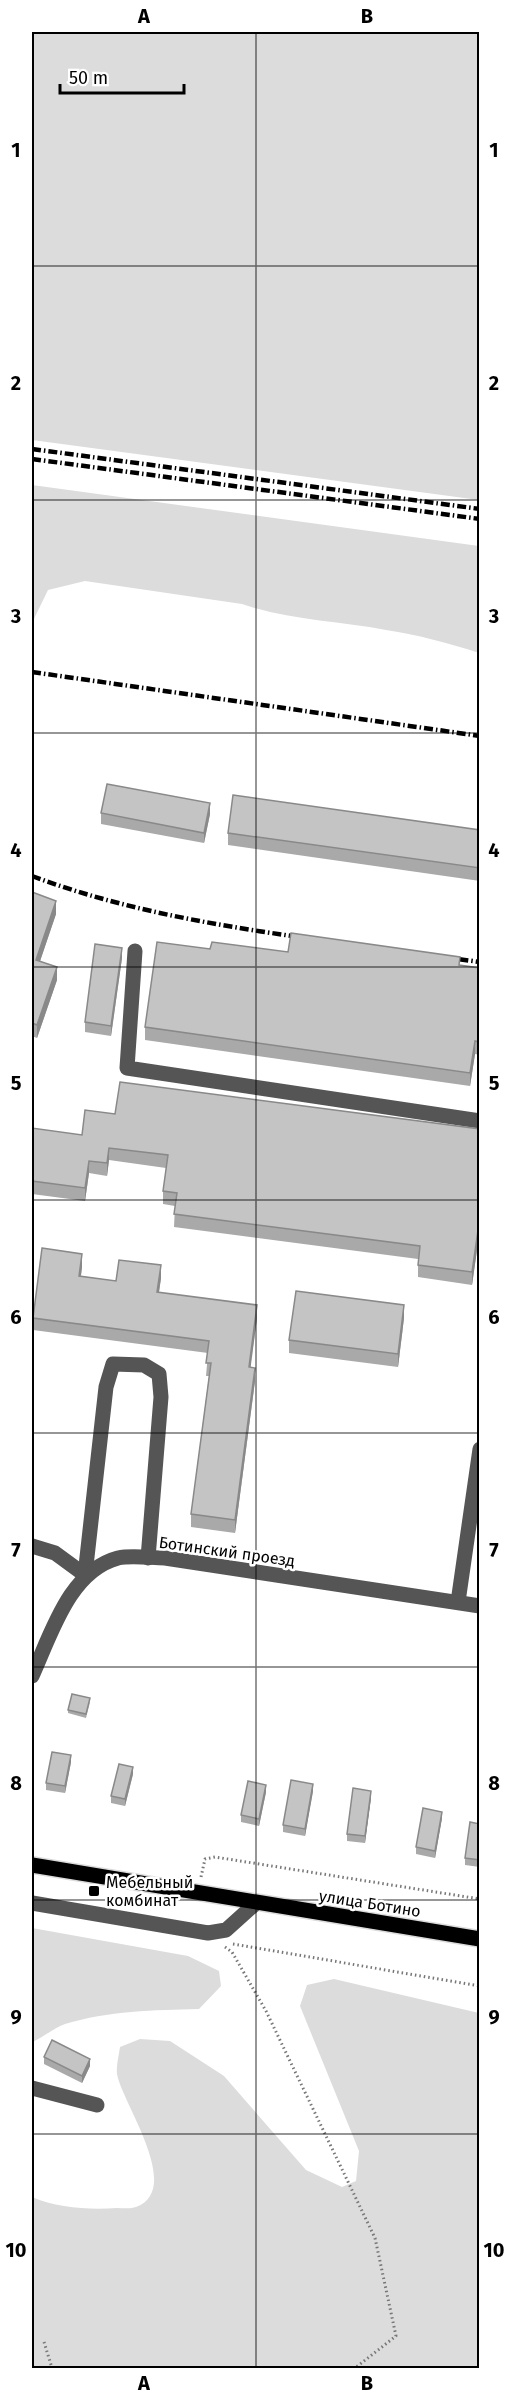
<svg xmlns="http://www.w3.org/2000/svg" width="511" height="2400" font-family="'Fira Sans',sans-serif">
<style>
.green{fill:#dcdcdc}
.lines{fill:none;stroke-linecap:round;stroke-linejoin:round}
.major-casing{stroke:#dbdbdb;stroke-width:18}
.path{stroke:#777;stroke-width:3;stroke-dasharray:1.5 3;stroke-linecap:butt}
.minor{stroke:#555;stroke-width:15}
.major{stroke:#000;stroke-width:15}
.rail{stroke:#000;stroke-width:4.5;stroke-dasharray:9 3 1.5 3;stroke-linecap:butt}
.wall{fill:#a9a9a9}
.shaded-wall{fill:#898989}
.building{fill:#c4c4c4;stroke:#898989;stroke-width:1.5}
.grid{fill:none;stroke:#000;stroke-width:1.5;stroke-opacity:0.55}
.poi-dot{fill:#000;stroke:#fff;stroke-width:2}
.labels{text-anchor:middle;stroke-width:5;stroke-linejoin:round;paint-order:stroke}
.street-label{font-size:16px;fill:#000;stroke:#fff}
.poi-label{font-size:16px;fill:#000;stroke:#fff;text-anchor:start}
.neatline{fill:none;stroke:#000;stroke-width:2}
.grid-label{font-size:20px;text-anchor:middle;font-weight:bold;fill:#000}
</style>
<rect width="100%" height="100%" fill="#fff"/>
<!-- green -->
<g class="green">
<path d="M32 32H479V500L32 440Z"/>
<path d="M32 485 479 546V653C449 643 418 635 386 630 338 621 288 620 242 604L85 581 48 590 32 623Z"/>
<path d="M32 1928 188 1956 219 1971 221 1986 199 2009C154 2010 108 2011 65 2024 53 2028 43 2038 32 2042Z"/>
<path d="M334 1979 479 2013V2368H32V2197C57 2208 90 2210 117 2208 123 2208 131 2209 136 2207 184 2189 122 2103 117 2074 116 2066 119 2055 120 2047L140 2039 170 2041 224 2076 306 2170 342 2187 356 2181 359 2151 300 2006 307 1985Z"/>
</g>
<g class="lines">
<!-- major casing -->
<g class="major-casing">
<path id="major" d="M32 1865 480 1939"/>
</g>
<!-- path -->
<g class="path">
<path d="M201 1877 205 1859 215 1857 480 1899"/>
<path d="M233 1944 480 1986"/>
<path d="M225 1947 232 1952 266 2011 375 2238 396 2336 355 2368"/>
<path d="M44 2342 52 2368"/>
</g>
<!-- minor -->
<g class="minor">
<path d="M135 951 127 1068 480 1121"/>
<path d="M32 1546 55 1553 85 1575 106 1387 113 1364 144 1365 159 1374 161 1397 148 1558"/>
<path d="M458 1602 480 1449"/>
<path d="M32 1676C51 1635 69 1571 118 1558 132 1555 151 1558 165 1558L480 1606"/>
<path d="M32 1903 208 1933 226 1930 256 1903"/>
<path d="M32 2088 97 2105"/>
</g>
<!-- major -->
<use href="#major" class="major"/>
<!-- rail -->
<g class="rail">
<path d="M32 449 480 509"/>
<path d="M32 459 480 519"/>
<path d="M32 672 480 736"/>
<path d="M32 876C120 909 213 925 306 938"/>
<path d="M443 957 480 962"/>
</g>
</g>
<!-- wall -->
<g class="wall">
<path d="M101 813 210 814 204 843 101 824Z"/>
<path d="M480 830V881L228 845V833Z"/>
<path d="M32 892 56 914 40 961 57 980 37 1038 32 1036Z"/>
<path d="M210 949 288 952 460 965 480 968V1055L475 1054 470 1086 145 1040V1027Z"/>
<path d="M122 958 111 1036 85 1032V1022Z"/>
<path d="M115 1114 480 1129V1229L472 1285 418 1277V1259L174 1227 175 1206 163 1204V1191L166 1168 109 1160 107 1176 89 1173 85 1201 32 1194V1128L82 1135Z"/>
<path d="M82 1267 81 1276 116 1281 161 1278 159 1292 257 1318 250 1368 255 1381 235 1533 191 1527V1514L209 1376H206L208 1353 33 1330V1318Z"/>
<path d="M404 1318 398 1367 289 1353V1340Z"/>
<path d="M480 1543V1567H478V1554Z"/>
<path d="M90 1702 86 1718 68 1713V1710Z"/>
<path d="M71 1762 65 1793 46 1790V1783Z"/>
<path d="M133 1774 125 1806 111 1803V1796Z"/>
<path d="M313 1791 305 1836 283 1832V1825Z"/>
<path d="M266 1792 259 1826 241 1822V1815Z"/>
<path d="M371 1798 365 1843 347 1841V1834Z"/>
<path d="M442 1818 435 1858 416 1854V1847Z"/>
<path d="M480 1824V1867L465 1865V1858Z"/>
<path d="M44 2057 90 2066 82 2083 44 2064Z"/>
</g>
<!-- shaded-wall -->
<g class="shaded-wall">
<path d="M210 803V814L204 843V833Z"/>
<path d="M56 901V914L36 973V960Z"/>
<path d="M122 948V958L111 1036V1026Z"/>
<path d="M57 967V980L37 1038V1025Z"/>
<path d="M475 1041V1054L470 1086V1073Z"/>
<path d="M109 1148V1160L107 1176V1163Z"/>
<path d="M89 1161V1173L85 1201V1188Z"/>
<path d="M480 1216V1229L472 1285V1272Z"/>
<path d="M82 1254V1267L79 1289V1276Z"/>
<path d="M161 1265V1278L157 1305V1292Z"/>
<path d="M257 1305V1318L249 1380V1367Z"/>
<path d="M404 1305V1318L398 1367V1354Z"/>
<path d="M255 1368V1381L235 1533V1520Z"/>
<path d="M71 1755V1762L65 1793V1786Z"/>
<path d="M133 1767V1774L125 1806V1799Z"/>
<path d="M313 1784V1791L305 1836V1829Z"/>
<path d="M266 1785V1792L259 1826V1819Z"/>
<path d="M371 1791V1798L365 1843V1836Z"/>
<path d="M442 1812V1818L435 1858V1851Z"/>
<path d="M90 2059V2066L82 2083V2076Z"/>
</g>
<!-- building -->
<g class="building">
<path d="M107 784 210 803 204 833 101 813Z"/>
<path d="M233 795 480 830V868L228 833Z"/>
<path d="M32 892 56 901 36 960 57 967 37 1025 32 1023Z"/>
<path d="M291 933 460 957 459 965 480 968V1042L475 1041 470 1073 145 1027 157 942 210 949 212 942 288 952Z"/>
<path d="M95 944 122 948 111 1026 85 1022Z"/>
<path d="M120 1082 480 1129V1216L472 1272 418 1265 420 1246 174 1214 177 1193 163 1191 168 1155 109 1148 107 1163 89 1161 85 1188 32 1181V1128L82 1135 85 1110 115 1114Z"/>
<path d="M42 1248 82 1254 79 1276 116 1281 119 1260 161 1265 157 1292 257 1305 249 1367 255 1368 235 1520 191 1514 211 1363H206L209 1341 33 1318Z"/>
<path d="M296 1291 404 1305 398 1354 289 1340Z"/>
<path d="M72 1694 90 1698 86 1714 68 1710Z"/>
<path d="M52 1752 71 1755 65 1786 46 1783Z"/>
<path d="M119 1764 133 1767 125 1799 111 1796Z"/>
<path d="M291 1780 313 1784 305 1829 283 1825Z"/>
<path d="M248 1781 266 1785 259 1819 241 1815Z"/>
<path d="M353 1788 371 1791 365 1836 347 1834Z"/>
<path d="M423 1808 442 1812 435 1851 416 1847Z"/>
<path d="M470 1822 480 1824V1860L465 1858Z"/>
<path d="M52 2040 90 2059 82 2076 44 2057Z"/>
</g>
<!-- grid -->
<path class="grid" d="M256 32V2368M32 266H480M32 500H480M32 733H480M32 967H480M32 1200H480M32 1433H480M32 1667H480M32 1900H480M32 2134H480"/>
<!-- markers -->
<rect class="poi-dot" x="88" y="1885" width="12" height="12" rx="3"/>
<g class="labels">
<!-- street labels -->
<g class="street-label">
<text transform="translate(227 1551) rotate(8)" y="6">Ботинский проезд</text>
<text transform="translate(370 1903) rotate(9)" y="6">улица Ботино</text>
</g>
<!-- poi labels -->
<g class="poi-label">
<text x="106" y="1888">Мебельный<tspan x="106" dy="18">комбинат</tspan></text>
</g>
</g>
<!-- border -->
<rect width="511" height="2400" fill="none" stroke="#ffffff" stroke-width="66"/>
<!-- scale -->
<path d="M60 84v9h124v-9" fill="none" stroke="#000000" stroke-width="3"/>
<text x="69" y="84" font-size="18" fill="#000000" stroke="#ffffff" stroke-width="4.5" paint-order="stroke">50 m</text>
<rect x="33" y="33" width="445" height="2334" class="neatline"/>
<g class="grid-label">
<text x="144" y="23">A</text>
<text x="367" y="23">B</text>
<text x="16" y="157">1</text>
<text x="494" y="157">1</text>
<text x="16" y="390">2</text>
<text x="494" y="390">2</text>
<text x="16" y="623">3</text>
<text x="494" y="623">3</text>
<text x="16" y="857">4</text>
<text x="494" y="857">4</text>
<text x="16" y="1090">5</text>
<text x="494" y="1090">5</text>
<text x="16" y="1324">6</text>
<text x="494" y="1324">6</text>
<text x="16" y="1557">7</text>
<text x="494" y="1557">7</text>
<text x="16" y="1790">8</text>
<text x="494" y="1790">8</text>
<text x="16" y="2024">9</text>
<text x="494" y="2024">9</text>
<text x="16" y="2257">10</text>
<text x="494" y="2257">10</text>
<text x="144" y="2390">A</text>
<text x="367" y="2390">B</text>
</g>
</svg>
